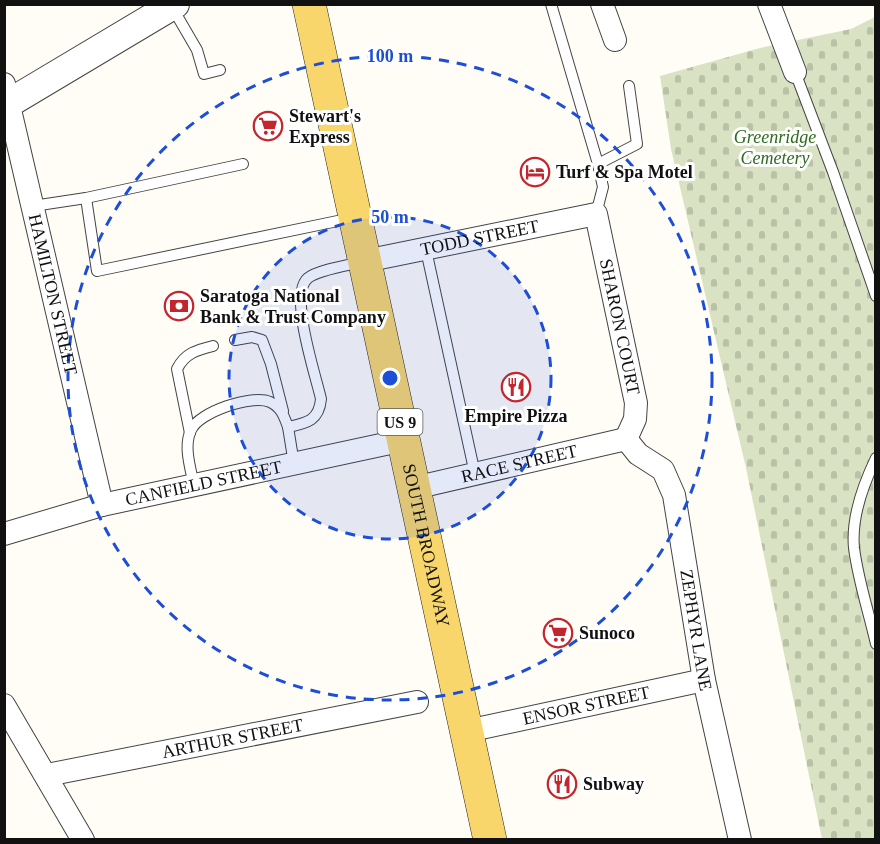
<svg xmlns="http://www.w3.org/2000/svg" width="880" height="844" font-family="'Times New Roman',serif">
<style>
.cemetery{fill:url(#cemetery-stones)}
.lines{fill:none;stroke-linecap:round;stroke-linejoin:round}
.service-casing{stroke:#444;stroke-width:12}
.minor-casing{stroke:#444;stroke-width:24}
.tertiary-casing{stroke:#444;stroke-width:30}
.primary-casing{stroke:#222;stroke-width:34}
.service{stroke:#fff;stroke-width:10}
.minor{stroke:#fff;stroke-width:22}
.tertiary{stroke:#fff;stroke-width:28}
.primary{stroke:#f9d66b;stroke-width:33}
.ring{fill:none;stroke:#1d4ed8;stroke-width:3;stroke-dasharray:10 8}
.labels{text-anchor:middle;stroke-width:6;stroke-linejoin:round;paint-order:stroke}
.shield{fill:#fff;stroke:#585858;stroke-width:1.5}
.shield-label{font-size:16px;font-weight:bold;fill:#111}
.poi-label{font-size:18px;font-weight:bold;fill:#111;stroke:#fff;text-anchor:start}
.park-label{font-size:18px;font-style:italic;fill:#2f6b1f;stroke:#fff}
.street-label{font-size:18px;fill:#111;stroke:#fff}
.centre{fill:#1d4ed8;stroke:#fff;stroke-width:3}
.ring-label{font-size:18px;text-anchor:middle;font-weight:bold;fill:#1d4ed8;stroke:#fff;stroke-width:6;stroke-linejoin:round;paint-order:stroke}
</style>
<defs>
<pattern id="cemetery-stones" width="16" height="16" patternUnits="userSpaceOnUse" patternTransform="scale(1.5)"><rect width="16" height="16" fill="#d9e3c4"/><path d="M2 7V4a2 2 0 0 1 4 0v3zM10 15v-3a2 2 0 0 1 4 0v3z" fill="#b9c2a7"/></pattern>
</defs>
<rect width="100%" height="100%" fill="#fffdf5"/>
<!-- cemetery -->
<path class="cemetery" d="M875 17V839H822L746 468 671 149 660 76 760 48 851 29Z"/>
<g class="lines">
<!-- service casing -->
<g class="service-casing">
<g id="service">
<path d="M551 4 598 164 603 187 596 214"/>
<path d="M172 7 197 50 204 74 220 70"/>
<path d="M795 72 833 172 876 296"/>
<path d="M598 164 637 144 629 86"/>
<path d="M86 198 97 271 352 218"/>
<path d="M33 206 86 198 243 164"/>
<path d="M426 250 475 474"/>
<path d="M235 340 252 337 262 340 271 364 283 411"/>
<path d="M190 433 177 369C185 353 197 350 213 346"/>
<path d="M876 458C863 485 851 517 854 548 858 580 869 613 876 644"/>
<path d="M294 464 288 427C308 423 319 420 321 399 316 376 288 294 308 278 317 270 349 265 361 262"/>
<path d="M194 486C191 469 183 447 191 430 199 412 252 394 270 402 281 407 284 416 288 427"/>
</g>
</g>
<!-- minor casing -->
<g class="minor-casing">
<g id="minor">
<path d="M602 4 615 40"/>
<path d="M769 4 795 72"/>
<path id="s1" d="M4 84 102 505"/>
<path id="s2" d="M365 261 596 214 636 403 635 419 626 439"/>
<path id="s3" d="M626 439 638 454 663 470 674 495 704 680 740 840"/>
<path id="s4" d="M414 488 626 439"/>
<path id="s5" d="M4 534 102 505 404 440"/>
<path d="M4 705 83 840"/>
<path id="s6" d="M467 731 704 680"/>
<path id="s7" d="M47 775 417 702"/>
</g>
</g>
<!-- tertiary casing -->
<g class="tertiary-casing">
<path id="tertiary" d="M4 106 175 4"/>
</g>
<!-- primary casing -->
<g class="primary-casing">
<g id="primary">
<path id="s8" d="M309 4 490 840"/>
</g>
</g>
<!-- service -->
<use href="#service" class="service"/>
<!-- minor -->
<use href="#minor" class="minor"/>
<!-- tertiary -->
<use href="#tertiary" class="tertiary"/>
<!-- primary -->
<use href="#primary" class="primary"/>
</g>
<!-- distance rings -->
<circle cx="390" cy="378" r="161" fill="#1d4ed8" fill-opacity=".12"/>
<g class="ring">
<circle cx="390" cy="378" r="161"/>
<circle cx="390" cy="378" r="322"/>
</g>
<!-- icons -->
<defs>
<g id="supermarket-ring" transform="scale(1.5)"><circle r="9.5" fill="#fff" stroke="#c4262e" stroke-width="1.5"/><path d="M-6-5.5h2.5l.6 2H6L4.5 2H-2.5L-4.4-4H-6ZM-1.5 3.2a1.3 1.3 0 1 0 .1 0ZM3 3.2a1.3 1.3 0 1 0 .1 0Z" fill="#c4262e"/></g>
<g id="hotel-ring" transform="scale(1.5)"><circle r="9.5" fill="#fff" stroke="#c4262e" stroke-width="1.5"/><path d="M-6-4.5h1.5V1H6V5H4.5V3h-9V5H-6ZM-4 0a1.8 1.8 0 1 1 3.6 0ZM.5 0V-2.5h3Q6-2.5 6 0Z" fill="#c4262e"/></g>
<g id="bank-ring" transform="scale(1.5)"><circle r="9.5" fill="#fff" stroke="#c4262e" stroke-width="1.5"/><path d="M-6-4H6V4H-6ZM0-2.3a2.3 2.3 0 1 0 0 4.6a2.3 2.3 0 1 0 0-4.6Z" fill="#c4262e"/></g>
<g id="restaurant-ring" transform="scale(1.5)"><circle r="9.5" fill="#fff" stroke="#c4262e" stroke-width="1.5"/><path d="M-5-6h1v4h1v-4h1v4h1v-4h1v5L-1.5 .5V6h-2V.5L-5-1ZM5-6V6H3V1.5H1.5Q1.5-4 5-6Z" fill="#c4262e"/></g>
</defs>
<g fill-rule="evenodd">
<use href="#supermarket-ring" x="268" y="126"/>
<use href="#hotel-ring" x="535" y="172"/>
<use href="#bank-ring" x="179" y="306"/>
<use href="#restaurant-ring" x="516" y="387"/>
<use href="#supermarket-ring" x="558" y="633"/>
<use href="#restaurant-ring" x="562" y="784"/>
</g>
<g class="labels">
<!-- shield labels -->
<rect class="shield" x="377.5" y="409" width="45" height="26" rx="4.5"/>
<g class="shield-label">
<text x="400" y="428">US 9</text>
</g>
<!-- poi labels -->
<g class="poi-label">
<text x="289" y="122">Stewart's<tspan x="289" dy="21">Express</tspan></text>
<text x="556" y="178">Turf &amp; Spa Motel</text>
<text x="200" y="302">Saratoga National<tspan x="200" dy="21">Bank &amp; Trust Company</tspan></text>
<text x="516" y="422" text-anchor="middle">Empire Pizza</text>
<text x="579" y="639">Sunoco</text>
<text x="583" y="790">Subway</text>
</g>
<!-- park labels -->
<g class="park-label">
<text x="775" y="143">Greenridge<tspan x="775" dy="21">Cemetery</tspan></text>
</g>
<!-- street labels -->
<g class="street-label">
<text dy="6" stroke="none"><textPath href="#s2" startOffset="117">TODD STREET</textPath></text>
<text dy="6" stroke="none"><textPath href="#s1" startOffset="216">HAMILTON STREET</textPath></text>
<text dy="6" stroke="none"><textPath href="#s2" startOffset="351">SHARON COURT</textPath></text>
<text dy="6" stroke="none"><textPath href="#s4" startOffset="108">RACE STREET</textPath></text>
<text dy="6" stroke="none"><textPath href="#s5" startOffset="206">CANFIELD STREET</textPath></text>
<text dy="6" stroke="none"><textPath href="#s8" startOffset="554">SOUTH BROADWAY</textPath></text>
<text dy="6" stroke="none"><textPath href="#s3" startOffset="213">ZEPHYR LANE</textPath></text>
<text dy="6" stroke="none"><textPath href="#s6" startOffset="122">ENSOR STREET</textPath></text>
<text dy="6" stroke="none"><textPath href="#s7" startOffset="189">ARTHUR STREET</textPath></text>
</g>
</g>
<circle cx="390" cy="378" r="9" class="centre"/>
<g class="ring-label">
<text x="390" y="62">100 m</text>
<text x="390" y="223">50 m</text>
</g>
<!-- border -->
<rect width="880" height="844" fill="none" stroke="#111111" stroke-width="12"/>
</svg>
